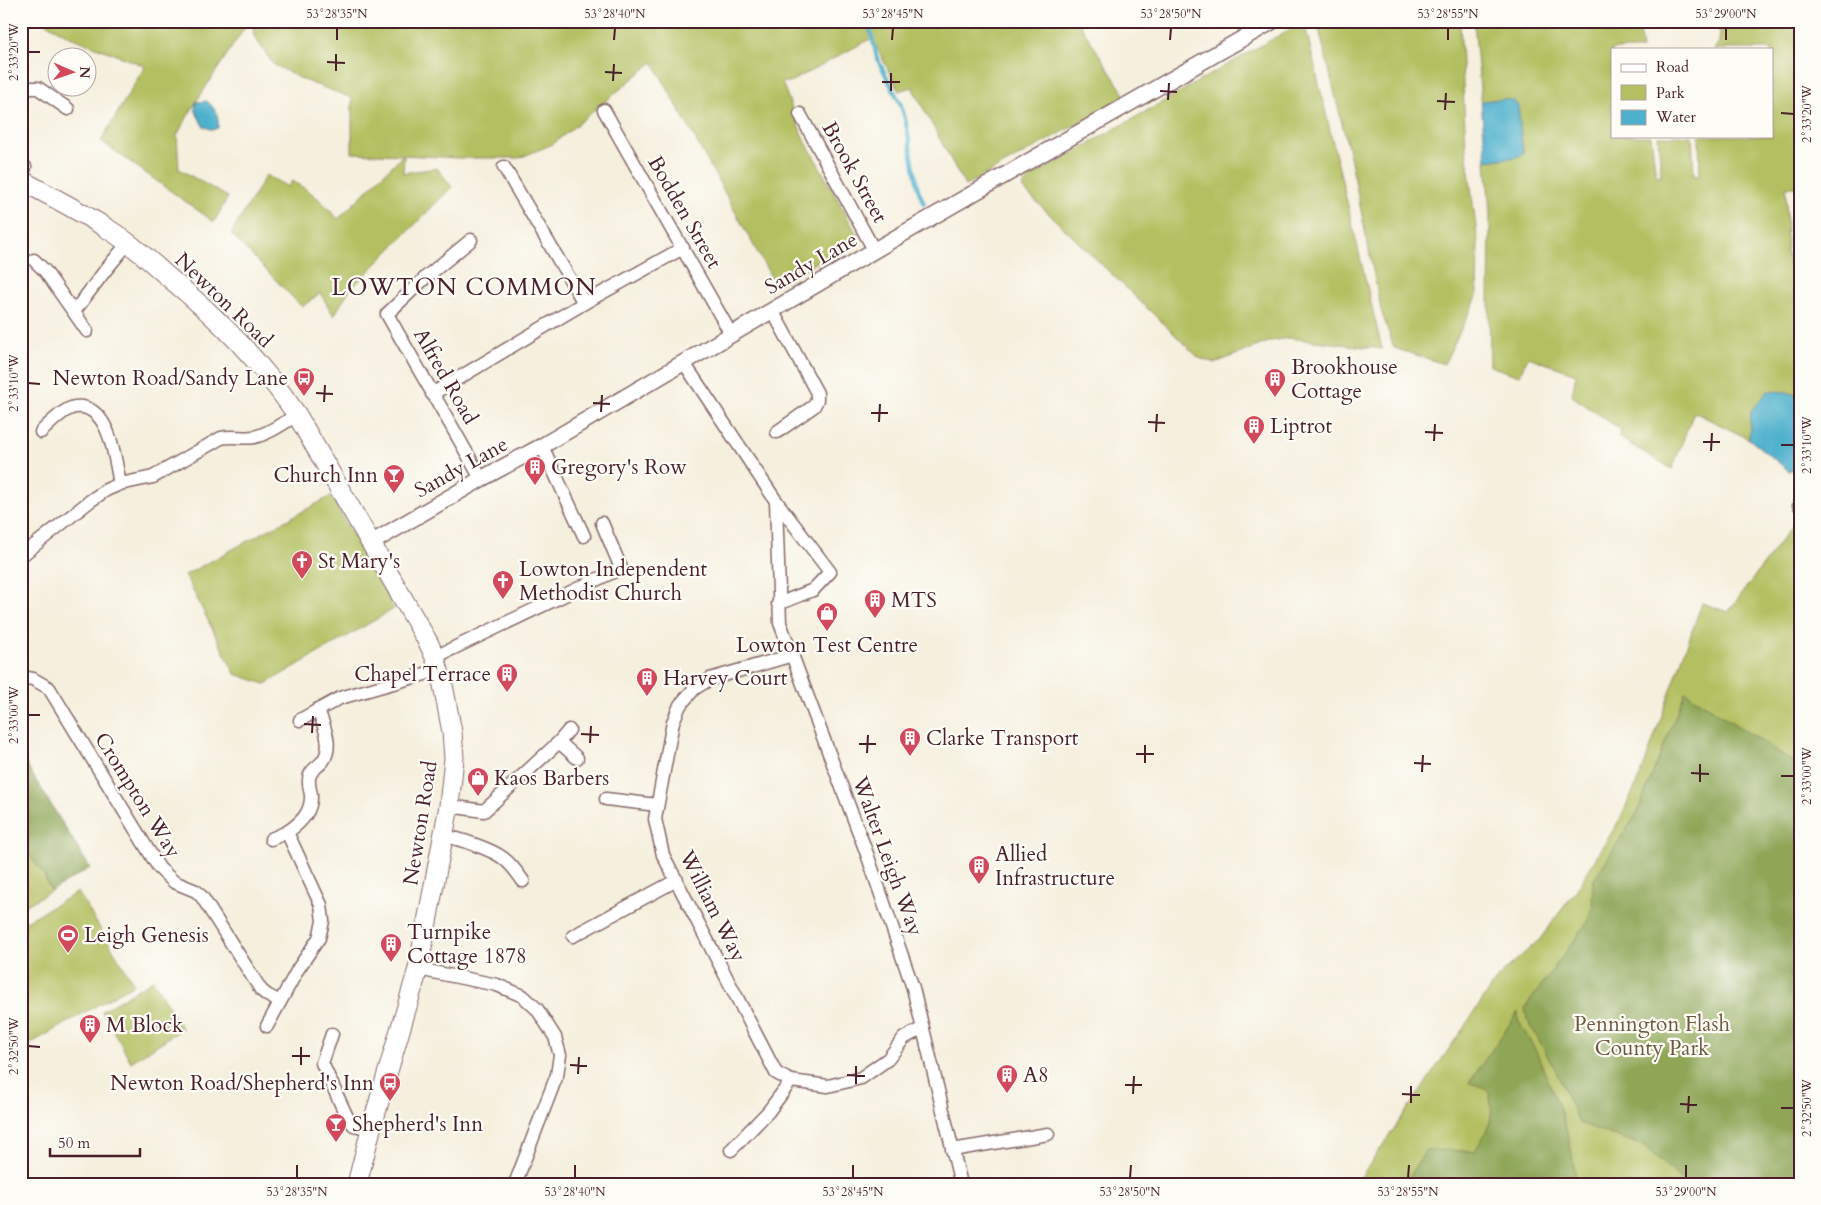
<svg xmlns="http://www.w3.org/2000/svg" width="1821" height="1205" font-family="Cardo,serif">
<style>
.green{fill:#b3bf61;stroke:#7e6f46}
.forest{fill:#8ea657;stroke:#6c6241}
.water{fill:#4db0cc;stroke:#4c687c}
.lines{fill:none;stroke-linecap:round;stroke-linejoin:round}
.stream{stroke:#4db0cc;stroke-width:4}
.minor-casing{stroke:#866869;stroke-width:15}
.tertiary-casing{stroke:#866869;stroke-width:18}
.primary-casing{stroke:#866869;stroke-width:21}
.minor{stroke:#fff;stroke-width:12}
.tertiary{stroke:#fff;stroke-width:15}
.primary{stroke:#fff;stroke-width:19}
.ticks{fill:none;stroke:#4a1f2b;stroke-width:2}
.labels{text-anchor:middle;stroke-width:4.5;stroke-linejoin:round;paint-order:stroke}
.street-label{font-size:21px;fill:#4a1f2b;stroke:#fdfcf7}
.poi-label{font-size:21px;fill:#4a1f2b;stroke:#fdfcf7;text-anchor:start}
.park-label{font-size:21px;fill:#6f573e;stroke:#fdfcf7}
.quarter-label{font-size:24px;letter-spacing:1px;fill:#4a1f2b;stroke:#fdfcf7}
.neatline{fill:none;stroke:#4a1f2b;stroke-width:2}
.ticks-label{font-size:12px;text-anchor:middle;fill:#4a1f2b}
</style>
<rect width="100%" height="100%" fill="#fdfcf7"/>
<filter id="ink" filterUnits="userSpaceOnUse"><feTurbulence type="fractalNoise" baseFrequency=".02" numOctaves="2"/><feDisplacementMap in="SourceGraphic" scale="10" xChannelSelector="R" yChannelSelector="G"/><feConvolveMatrix kernelMatrix="1 2 1 2 8 2 1 2 1" color-interpolation-filters="sRGB"/></filter>
<filter id="wash" filterUnits="userSpaceOnUse"><feTurbulence type="fractalNoise" baseFrequency=".0096" numOctaves="4" result="noise"/><feDisplacementMap in="SourceGraphic" scale="20" xChannelSelector="R" yChannelSelector="G"/><feGaussianBlur stdDeviation="1.12" result="paint"/><feColorMatrix in="noise" values="0 0 0 0 0 0 0 0 0 0 0 0 0 0 0 0 0 1.4 0 .05"/><feComposite in="paint" operator="in"/></filter>
<g filter="url(#wash)">
<rect width="100%" height="100%" fill="#f5efdd"/>
<!-- green -->
<g class="green">
<path d="M42 21H249L196 102 177 135 179 169 228 197 214 222 101 141 145 66 70 37Z"/>
<path d="M252 21H1078L1126 97 965 186 912 87 899 91 872 38 790 82H782L802 135 859 238 776 286 653 62 553 144 519 158H457L404 155 403 173 437 168 452 187 348 292 334 316 320 293 302 307 231 234 266 175 288 187 292 181C314 193 322 201 338 219L403 155 352 153V98L303 80 273 64 254 36Z"/>
<path d="M1304 21 1382 349 1289 338 1271 341 1215 363 1199 358 1022 188 1029 178Z"/>
<path d="M1317 21H1460L1466 148 1478 243 1477 297 1444 364 1394 348 1381 310 1350 156Z"/>
<path d="M1474 21H1638L1642 49H1612V136H1651L1656 176 1661 175 1658 136H1692L1694 175 1700 174 1699 136H1772V49H1714L1719 42V24L1743 21H1800V187H1786L1787 256 1800 257V396L1787 392 1751 411 1749 439 1694 412 1672 469 1618 437 1621 430 1572 396 1576 374 1528 357 1519 376 1490 366 1489 304 1490 213 1486 161 1516 157 1523 153 1518 107 1505 99 1481 101Z"/>
<path d="M331 496 394 609 265 684 235 674 185 575Z"/>
<path d="M1800 515V1184H1356L1499 976 1540 939 1577 889 1620 819 1641 774 1702 603 1728 612Z"/>
<path d="M21 844 43 873 51 891 21 908Z"/>
<path d="M78 892 134 984 21 1049V924Z"/>
<path d="M153 980 182 1029 131 1062 102 1011Z"/>
</g>
<!-- forest -->
<g class="forest">
<path d="M1685 692 1800 766V1184H1686L1644 1146 1579 1123 1555 1069 1527 1019 1525 1008 1588 921 1592 906 1593 881 1637 813Z"/>
<path d="M21 756 90 868 51 891 43 873 21 844Z"/>
<path d="M1518 1012 1519 1022 1536 1051 1561 1112 1570 1143 1577 1184H1405L1426 1150 1475 1151C1489 1127 1495 1120 1489 1092L1480 1086 1469 1083Z"/>
</g>
<!-- water -->
<g class="water">
<path d="M1505 99 1514 101 1518 106 1523 154 1516 157 1486 161 1481 101Z"/>
<path d="M207 101C216 109 219 116 218 128L212 130 203 126 195 110 196 102Z"/>
<path d="M1768 391 1787 392 1800 396V466L1789 471 1749 439 1751 411Z"/>
</g>
<g class="lines">
<!-- stream -->
<path class="stream" d="M868 21 877 58 901 105 906 123 918 189 924 204"/>
</g>
</g>
<g filter="url(#ink)">
<g class="lines">
<!-- minor casing -->
<g class="minor-casing">
<g id="minor">
<path d="M22 88H38L68 109"/>
<path d="M604 110 731 334"/>
<path d="M800 114 874 250"/>
<path d="M21 164 25 167 21 180"/>
<path d="M504 167 584 303"/>
<path d="M471 240 426 277 387 314C418 369 451 423 481 479"/>
<path d="M34 260 45 271 87 331"/>
<path d="M772 310 817 393V400L814 406 777 432"/>
<path d="M74 312 104 272 128 243"/>
<path d="M684 363 776 501 780 623 867 854 913 988 961 1184"/>
<path d="M432 394 584 303 683 248"/>
<path d="M41 432C49 424 58 415 67 410 72 407 77 406 83 407 111 413 115 460 120 484"/>
<path d="M542 446 584 536"/>
<path d="M776 501 830 572 813 590 778 604"/>
<path d="M1799 505 1800 504"/>
<path d="M21 556 90 501 106 490 120 484 153 477 221 438C232 435 243 439 254 437 269 434 283 423 297 415"/>
<path d="M793 655 710 679 694 689 680 705 673 722 655 819 663 855 776 1073 791 1081 828 1086 861 1078 888 1059 904 1038 923 1028"/>
<path d="M435 657 621 568 602 523"/>
<path d="M21 677 33 679 49 688 159 868 174 882 196 891 202 897 261 990 267 995 280 1002"/>
<path d="M300 720 340 698 439 670"/>
<path d="M559 742 577 758"/>
<path d="M606 799 657 805"/>
<path d="M449 806 484 811 559 742 569 730"/>
<path d="M443 836C458 838 491 849 503 858 511 864 517 872 523 881"/>
<path d="M271 839 287 832"/>
<path d="M573 936 677 880"/>
<path d="M418 969 497 985 523 996 537 1009 555 1037 560 1055 557 1075 515 1184"/>
<path d="M267 1026 298 969 319 938 323 921 321 905 287 832C301 823 312 812 311 795 310 788 307 782 310 775 312 769 319 766 323 761 334 745 323 725 318 709"/>
<path d="M332 1034 322 1063 347 1117 354 1125 371 1129"/>
<path d="M731 1150 768 1112 791 1081"/>
<path d="M952 1150 1048 1134"/>
</g>
</g>
<!-- tertiary casing -->
<g class="tertiary-casing">
<path id="tertiary" d="M371 543 481 479 542 446 892 240 1273 21"/>
</g>
<!-- primary casing -->
<g class="primary-casing">
<path id="primary" d="M21 180C50 196 80 211 108 229 129 242 148 259 167 276 219 319 258 358 297 415L428 642 435 657 443 685 452 732 454 758 449 806 418 969 371 1129 357 1184"/>
</g>
<!-- minor -->
<use href="#minor" class="minor"/>
<!-- tertiary -->
<use href="#tertiary" class="tertiary"/>
<!-- primary -->
<use href="#primary" class="primary"/>
</g>
</g>
<!-- ticks -->
<path class="ticks" d="M337 40V28M614 40 615 28M892 40 893 28M1170 40 1171 28M1448 40V28M1726 40V28M28 52H40M327 62 345 63M336 71V54M605 72 622 73M613 81 614 64M882 82H900M891 91V73M1160 91 1177 92M1168 100 1169 83M1437 101 1455 102M1445 110 1446 93M1781 113 1794 114M28 383 40 384M316 393 333 394M324 402 325 385M593 403 610 404M601 412 602 395M871 413H888M879 422 880 404M1148 422 1165 423M1156 432 1157 414M1425 432 1443 433M1434 441 1435 424M1703 442H1720M1781 445H1794M1711 451 1712 433M28 715H40M304 724 321 725M312 733 313 716M581 734 599 735M590 743 591 726M859 744H876M867 753 868 735M1136 754H1154M1145 763V745M1414 763 1431 764M1422 772 1423 755M1691 773 1709 774M1781 776H1794M1700 782V764M28 1046 40 1047M292 1056H310M301 1065V1047M570 1065 587 1066M578 1074 579 1057M847 1075 865 1076M856 1084V1066M1125 1085H1142M1133 1094 1134 1076M1402 1094 1420 1095M1411 1103V1086M1680 1104 1697 1105M1781 1108H1794M1688 1113 1689 1096M297 1178V1165M575 1178V1165M853 1178V1165M1130 1178 1131 1165M1408 1178 1409 1165M1686 1178V1165"/>
<!-- icons -->
<defs>
<g id="bus-pin" transform="scale(1.125)"><path d="M0 17L-7.5 6A9.5 9.5 0 1 1 7.5 6Z" fill="#d1495b" stroke="#fdfcf7"/><path d="M-5-6H5V4H4V6H2V4H-2V6H-4V4H-5ZM-3.5-4V0h7V-4ZM-3.5 1.2v1.5H-2V1.2ZM2 1.2v1.5H3.5V1.2Z" fill="#fff"/></g>
<g id="building-pin" transform="scale(1.125)"><path d="M0 17L-7.5 6A9.5 9.5 0 1 1 7.5 6Z" fill="#d1495b" stroke="#fdfcf7"/><path d="M-4-6H4V6H1V3H-1V6H-4ZM-2.5-4.3h1.7v1.8h-1.7ZM.8-4.3h1.7v1.8H.8ZM-2.5-1h1.7V.8h-1.7ZM.8-1h1.7V.8H.8Z" fill="#fff"/></g>
<g id="bar-pin" transform="scale(1.125)"><path d="M0 17L-7.5 6A9.5 9.5 0 1 1 7.5 6Z" fill="#d1495b" stroke="#fdfcf7"/><path d="M-6-5H6L.8 .8V4.5H3.5V6h-7V4.5H-.8V.8Z" fill="#fff"/></g>
<g id="church-pin" transform="scale(1.125)"><path d="M0 17L-7.5 6A9.5 9.5 0 1 1 7.5 6Z" fill="#d1495b" stroke="#fdfcf7"/><path d="M-1.2-6h2.4v3.5h3.3v2.4h-3.3V6h-2.4V-.1h-3.3v-2.4h3.3Z" fill="#fff"/></g>
<g id="shop-pin" transform="scale(1.125)"><path d="M0 17L-7.5 6A9.5 9.5 0 1 1 7.5 6Z" fill="#d1495b" stroke="#fdfcf7"/><path d="M-5-2.5h2.3a2.7 3.5 0 0 1 5.4 0H5L5.5 6h-11ZM-1.5-2.5h3a1.5 2.3 0 0 0-3 0Z" fill="#fff"/></g>
<g id="stadium-pin" transform="scale(1.125)"><path d="M0 17L-7.5 6A9.5 9.5 0 1 1 7.5 6Z" fill="#d1495b" stroke="#fdfcf7"/><path d="M0-5a6.5 5 0 1 0 0 10a6.5 5 0 1 0 0-10ZM-3.5-1.8h7v3.6h-7Z" fill="#fff"/></g>
</defs>
<g fill-rule="evenodd">
<use href="#bus-pin" x="304" y="378"/>
<use href="#building-pin" x="1275" y="379"/>
<use href="#building-pin" x="1254" y="426"/>
<use href="#building-pin" x="535" y="467"/>
<use href="#bar-pin" x="394" y="475"/>
<use href="#church-pin" x="302" y="561"/>
<use href="#church-pin" x="503" y="581"/>
<use href="#building-pin" x="875" y="600"/>
<use href="#shop-pin" x="827" y="613"/>
<use href="#building-pin" x="507" y="674"/>
<use href="#building-pin" x="647" y="678"/>
<use href="#building-pin" x="910" y="738"/>
<use href="#shop-pin" x="478" y="778"/>
<use href="#building-pin" x="979" y="866"/>
<use href="#stadium-pin" x="68" y="935"/>
<use href="#building-pin" x="391" y="944"/>
<use href="#building-pin" x="90" y="1025"/>
<use href="#building-pin" x="1007" y="1075"/>
<use href="#bus-pin" x="390" y="1083"/>
<use href="#bar-pin" x="336" y="1124"/>
</g>
<g class="labels">
<!-- street labels -->
<g class="street-label">
<text transform="translate(855 172) rotate(61)" y="7">Brook Street</text>
<text transform="translate(685 212) rotate(60)" y="7">Bodden Street</text>
<text transform="translate(811 263) rotate(-30)" y="7">Sandy Lane</text>
<text transform="translate(224 300) rotate(44)" y="7">Newton Road</text>
<text transform="translate(446 376) rotate(60)" y="7">Alfred Road</text>
<text transform="translate(461 467) rotate(-29)" y="7">Sandy Lane</text>
<text transform="translate(138 795) rotate(58)" y="7">Crompton Way</text>
<text transform="translate(420 823) rotate(-81)" y="7">Newton Road</text>
<text transform="translate(888 856) rotate(70)" y="7">Walter Leigh Way</text>
<text transform="translate(713 906) rotate(63)" y="7">William Way</text>
</g>
<!-- poi labels -->
<g class="poi-label">
<text x="1291" y="374">Brookhouse<tspan x="1291" dy="24">Cottage</tspan></text>
<text x="288" y="385" text-anchor="end">Newton Road/Sandy Lane</text>
<text x="1270" y="433">Liptrot</text>
<text x="551" y="474">Gregory's Row</text>
<text x="378" y="482" text-anchor="end">Church Inn</text>
<text x="318" y="568">St Mary's</text>
<text x="519" y="576">Lowton Independent<tspan x="519" dy="24">Methodist Church</tspan></text>
<text x="891" y="607">MTS</text>
<text x="827" y="652" text-anchor="middle">Lowton Test Centre</text>
<text x="491" y="681" text-anchor="end">Chapel Terrace</text>
<text x="663" y="685">Harvey Court</text>
<text x="926" y="745">Clarke Transport</text>
<text x="494" y="785">Kaos Barbers</text>
<text x="995" y="861">Allied<tspan x="995" dy="24">Infrastructure</tspan></text>
<text x="407" y="939">Turnpike<tspan x="407" dy="24">Cottage 1878</tspan></text>
<text x="84" y="942">Leigh Genesis</text>
<text x="106" y="1032">M Block</text>
<text x="1023" y="1082">A8</text>
<text x="374" y="1090" text-anchor="end">Newton Road/Shepherd's Inn</text>
<text x="352" y="1131">Shepherd's Inn</text>
</g>
<!-- park labels -->
<g class="park-label">
<text x="1652" y="1031">Pennington Flash<tspan x="1652" dy="24">County Park</tspan></text>
</g>
<!-- quarter labels -->
<g class="quarter-label">
<text x="464" y="295">LOWTON COMMON</text>
</g>
</g>
<!-- margin -->
<rect width="1821" height="1205" fill="none" stroke="#fdfcf7" stroke-width="55"/>
<!-- legend -->
<rect x="1611" y="48" width="162" height="90" fill="#fdfcf7" stroke="#b5a4a5"/>
<rect x="1621" y="64" width="25" height="8" fill="#ffffff" stroke="#b5a4a5"/>
<text x="1656" y="72" font-size="15" fill="#4a1f2b">Road</text>
<rect x="1621" y="85" width="25" height="15" fill="#b3bf61" stroke="#b5a4a5"/>
<text x="1656" y="98" font-size="15" fill="#4a1f2b">Park</text>
<rect x="1621" y="110" width="25" height="15" fill="#4db0cc" stroke="#b5a4a5"/>
<text x="1656" y="122" font-size="15" fill="#4a1f2b">Water</text>
<!-- north arrow -->
<g transform="translate(72 72) rotate(92)"><circle r="24" fill="#fdfcf7" stroke="#b5a4a5"/>
<path d="M0-4L9 19L0 12L-9 19Z" fill="#d1495b"/>
<text y="-8" font-size="14" font-weight="bold" text-anchor="middle" fill="#4a1f2b">N</text>
</g>
<!-- scale -->
<path d="M50 1148v8h90v-8" fill="none" stroke="#4a1f2b" stroke-width="2.5"/>
<text x="58" y="1148" font-size="15" fill="#4a1f2b" stroke="#fdfcf7" stroke-width="4" paint-order="stroke">50 m</text>
<rect x="28" y="28" width="1766" height="1150" class="neatline"/>
<g class="ticks-label">
<text x="337" y="18">53°28'35"N</text>
<text x="615" y="18">53°28'40"N</text>
<text x="893" y="18">53°28'45"N</text>
<text x="1171" y="18">53°28'50"N</text>
<text x="1448" y="18">53°28'55"N</text>
<text x="1726" y="18">53°29'00"N</text>
<text transform="translate(14 52) rotate(-90)" y="4">2°33'20"W</text>
<text transform="translate(1807 114) rotate(-90)" y="4">2°33'20"W</text>
<text transform="translate(14 383) rotate(-90)" y="4">2°33'10"W</text>
<text transform="translate(1807 445) rotate(-90)" y="4">2°33'10"W</text>
<text transform="translate(14 715) rotate(-90)" y="4">2°33'00"W</text>
<text transform="translate(1807 776) rotate(-90)" y="4">2°33'00"W</text>
<text transform="translate(14 1046) rotate(-90)" y="4">2°32'50"W</text>
<text transform="translate(1807 1108) rotate(-90)" y="4">2°32'50"W</text>
<text x="297" y="1196">53°28'35"N</text>
<text x="575" y="1196">53°28'40"N</text>
<text x="853" y="1196">53°28'45"N</text>
<text x="1130" y="1196">53°28'50"N</text>
<text x="1408" y="1196">53°28'55"N</text>
<text x="1686" y="1196">53°29'00"N</text>
</g>
</svg>
